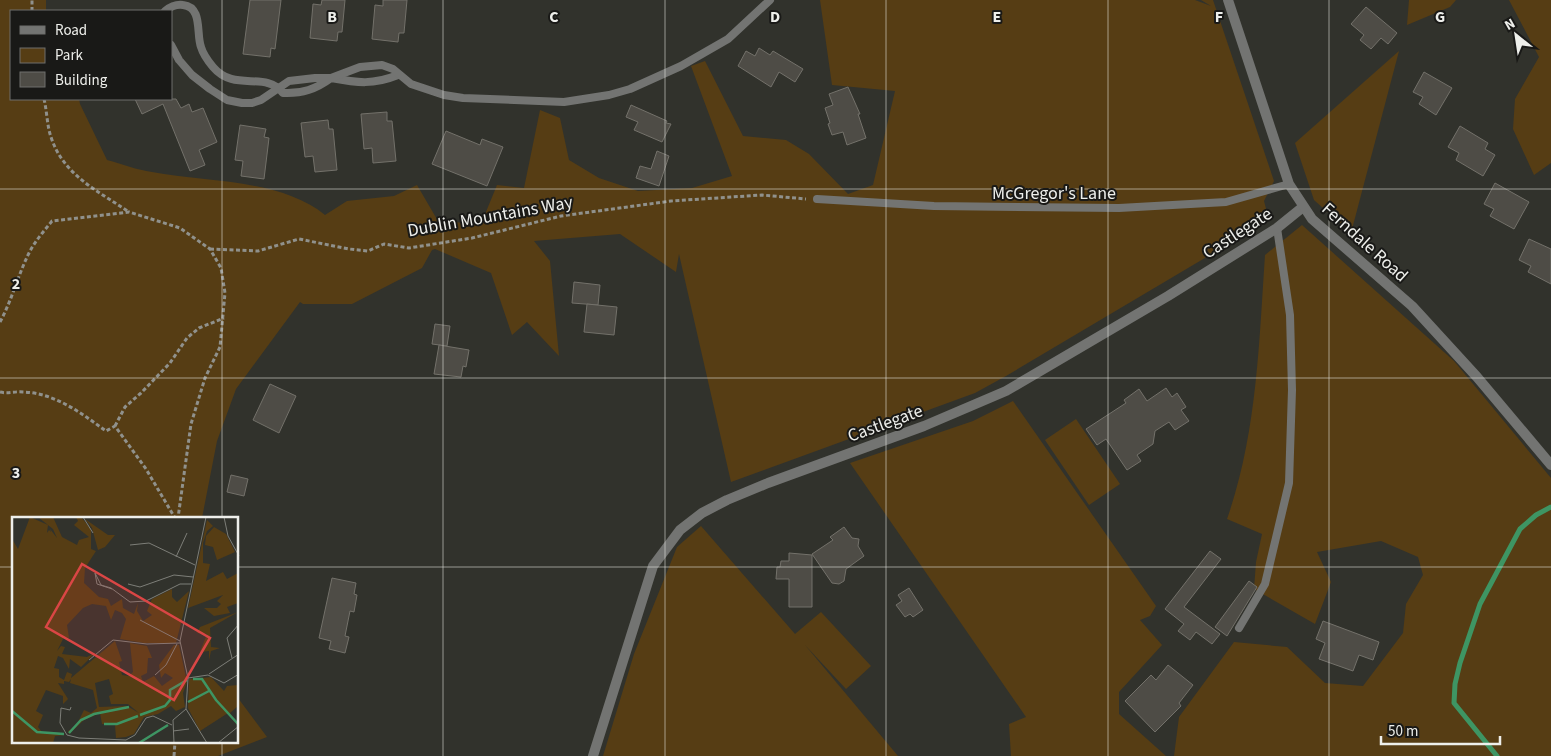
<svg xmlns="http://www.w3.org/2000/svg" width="1551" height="756" font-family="'Source Sans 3',sans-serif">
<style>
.green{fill:#563d14}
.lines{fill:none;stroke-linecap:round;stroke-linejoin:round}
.stream{stroke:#3e9563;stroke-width:5}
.building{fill:#4e4c46;stroke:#73716a}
.path{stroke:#90918c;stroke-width:3;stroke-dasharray:4 2.5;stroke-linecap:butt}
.service{stroke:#737472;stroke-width:8}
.minor{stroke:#737472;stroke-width:10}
.tertiary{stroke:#737472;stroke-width:10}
.grid{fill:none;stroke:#eeefeb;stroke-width:1;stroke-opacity:0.55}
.labels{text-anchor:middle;stroke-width:4;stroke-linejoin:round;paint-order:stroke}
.street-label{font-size:18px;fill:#eeefeb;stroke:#191917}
.inset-river{fill:none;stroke:#3e9563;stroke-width:2.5}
.inset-road{fill:none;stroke:#7d7e78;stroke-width:1}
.view{fill:#da4645;fill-opacity:0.15;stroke:#da4645;stroke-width:2.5}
.inset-edge{fill:none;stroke:#eeefeb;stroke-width:2.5}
.grid-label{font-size:16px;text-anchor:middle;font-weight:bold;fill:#eeefeb;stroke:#191917;stroke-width:4;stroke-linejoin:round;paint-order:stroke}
</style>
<rect width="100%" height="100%" fill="#31322c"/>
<!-- green -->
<g class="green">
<path d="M0 0H46V11H11V99H79L80 104 107 160C122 164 137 170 152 172 206 182 281 179 325 215L347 201 394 196 417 185 438 221 481 224 497 185 524 188 540 110 560 118 569 160 599 178 638 191 692 188 732 176 691 66 705 61 743 136 786 140 809 154 848 194 873 185 895 91 832 85 820 0H1195L1211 6 1201 0H1213L1274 181 1264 201 1269 220 1006 376 975 393 731 482 679 254 676 272 620 234 534 241 550 261 559 356 527 322 512 335 491 273 435 249 432 250 422 268 352 304H303L300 302 236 389 217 441 202 518H14V742H238V698L267 737 218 756H0Z"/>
<path d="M1409 0H1456L1450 7 1407 25Z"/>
<path d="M1509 0H1551V163L1534 175 1513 129 1515 99 1539 57Z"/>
<path d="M1399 51 1351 233 1314 200 1295 143Z"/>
<path d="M1302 225 1454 361 1551 478V756H1174L1179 717 1234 642 1287 647 1325 683 1363 686 1403 633 1406 604 1423 575 1418 557 1381 541 1317 552 1331 582 1315 624 1254 589 1256 562 1262 534 1227 519C1257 434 1259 343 1265 255Z"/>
<path d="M1013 401 1156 606 1150 616 1140 620 1162 645 1119 692V714L1166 756H1011L1009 724 1026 717 850 463 973 421Z"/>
<path d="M1076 419 1120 484 1089 505 1045 440Z"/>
<path d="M701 526 795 634 821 612 871 666 846 689 805 645 898 756H603L634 654 677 547Z"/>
</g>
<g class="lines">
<!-- stream -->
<path class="stream" d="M1497 756 1454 703 1455 684 1460 663 1480 604 1520 529 1536 515 1551 507"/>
</g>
<!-- building -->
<g class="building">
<path d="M250 0H281L275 49 271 48 270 57 243 54Z"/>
<path d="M322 0H345L342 32H338L337 41 310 38 313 4 321 5Z"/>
<path d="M383 0H407L404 33H399L398 42 372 39 375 5 383 6Z"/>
<path d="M1366 7 1397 33 1388 44 1381 38 1371 49 1360 40 1364 35 1351 24Z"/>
<path d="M759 48 770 55 773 51 803 69 795 82 779 72 771 87 738 66 746 51 755 56Z"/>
<path d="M1424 72 1452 88 1436 115 1419 104 1423 97 1413 92Z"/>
<path d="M848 87 860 114H858L866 138 847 145 843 132 832 135 828 124 830 123 825 108 833 105 829 94Z"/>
<path d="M135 99H176L181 108 189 104 192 112 203 108 217 142 199 150 205 165 190 171 163 104 142 114Z"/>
<path d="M631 105 667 121 666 123 671 124 662 142 634 130 638 122 626 117Z"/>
<path d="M387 112V121H392L396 161 373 163 372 148 364 149 361 114Z"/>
<path d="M328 120 329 129H333L337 170 315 172 313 156 305 157 301 123Z"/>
<path d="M240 125 266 129 264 137 269 138 264 179 241 176 243 161 235 160Z"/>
<path d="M1460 126 1488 143 1485 149 1495 155 1483 176 1456 160 1459 153 1448 147Z"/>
<path d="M446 131 480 145 482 139 503 147 487 186 432 164Z"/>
<path d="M657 151 669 156 659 186 636 178 640 166 651 169Z"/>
<path d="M1495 183 1529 202 1514 229 1490 216 1494 209 1484 204Z"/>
<path d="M1529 239 1551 249V284L1528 272 1531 266 1519 260Z"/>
<path d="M574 282 600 285 598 305 572 303Z"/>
<path d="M587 304 617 307 614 335 584 332Z"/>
<path d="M435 324 450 326 447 346 432 344Z"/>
<path d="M439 345 469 350 466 367 463 366 461 377 434 374Z"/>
<path d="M270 384 296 396 279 433 253 420Z"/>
<path d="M1166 388 1172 397 1177 393 1186 407 1181 410 1189 421 1175 430 1169 422 1155 431 1153 444 1137 455 1141 461 1127 470 1106 439 1097 445 1086 429 1126 403 1124 400 1139 389 1147 401Z"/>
<path d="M231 475 248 479 244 496 227 492Z"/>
<path d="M844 527 852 538 859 539 858 546 864 556 846 569 844 581 839 584 832 583 812 554 833 540 830 537Z"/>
<path d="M1210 551 1221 559 1184 607 1220 634 1212 644 1196 632 1190 640 1178 631 1184 624 1165 609Z"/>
<path d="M789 553 812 555V607H789V579H776L777 567H780L781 561H789Z"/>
<path d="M332 578 356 583 354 594 357 595 354 612 350 611 345 636 349 637 345 653 329 649 331 641 319 638Z"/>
<path d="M1249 581 1257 587 1227 636 1215 627Z"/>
<path d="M909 588 923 610 913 617 910 614 905 617 896 605 902 601 898 595Z"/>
<path d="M1323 621 1379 642 1373 660 1359 655 1353 671 1319 659 1325 643 1316 639Z"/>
<path d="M1168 665 1193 685 1179 703 1181 706 1155 732 1125 701 1151 675 1156 680Z"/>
</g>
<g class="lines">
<!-- path -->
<g class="path">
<path d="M32 11V0"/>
<path d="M44 99C47 111 47 126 51 137 63 175 98 191 129 212"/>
<path d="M210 249 258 251 299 239 349 249 368 251 384 244 409 248 472 238 561 216 671 201 762 195 806 199"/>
<path d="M0 322C12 300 18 275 29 253 35 241 44 231 52 221L129 212 180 228 210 249 221 268 225 293 220 347 205 378 191 424 178 518"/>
<path d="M0 392C8 394 15 391 23 392 55 393 81 413 106 431L115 426 146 469 175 518"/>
<path d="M115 426 125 407 141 393 170 363 187 338 199 328 224 318"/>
<path d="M174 756 175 742"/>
</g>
<!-- service -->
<g class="service">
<path d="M165 11C170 7 176 4 183 5 203 7 196 34 201 47 203 54 208 61 213 67 235 93 265 70 283 93 302 94 316 89 331 78 358 83 373 85 398 75"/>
<path d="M171 45 179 60 192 75 210 89 227 100 242 103H252L261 100 289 81 315 78H331L360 67 382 65 393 69 411 84 444 95 463 98 564 102 609 95 630 89 681 66 728 39 770 0"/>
<path d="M817 199 934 206 1119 208 1226 202 1289 184"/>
<path d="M1239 628 1265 584 1289 483 1292 390 1290 315 1277 228"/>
</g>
<!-- minor -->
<path class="minor" d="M593 756 653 566 680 530 702 513 727 500 768 483 924 426 1006 391 1168 296 1277 228 1303 207"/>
<!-- tertiary -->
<path class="tertiary" d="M1228 0 1289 184 1312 219 1412 306 1477 377 1551 465"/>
</g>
<!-- grid -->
<path class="grid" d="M222 0V518M443 0V756M665 0V756M886 0V756M1108 0V756M1329 0V756M0 189H1551M0 378H1551M0 567H14M238 567H1551M222 742V756"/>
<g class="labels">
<!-- street labels -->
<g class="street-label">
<text x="1054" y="199">McGregor's Lane</text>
<text transform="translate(490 216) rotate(-10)" y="6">Dublin Mountains Way</text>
<text transform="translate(1237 233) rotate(-33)" y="6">Castlegate</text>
<text transform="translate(1365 242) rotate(42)" y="6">Ferndale Road</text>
<text transform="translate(885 423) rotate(-20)" y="6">Castlegate</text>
</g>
</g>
<!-- overview -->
<g transform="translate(12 517)">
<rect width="226" height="226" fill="#31322c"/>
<path d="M18 0 36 8 35 16 37 13 39 15 38 12 45 21 41 12 26 0H41L50 20 65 28 67 23 77 20 62 8 66 4 64 0H69L79 12V32L84 34 73 51 72 66 87 80 96 82 99 89 110 82 111 91 122 97 126 86 125 94 131 104 140 98 135 94 140 82 160 72V80L165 85 177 74 164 126H132L108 122 114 102 110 96 103 93 99 103 94 89 80 87 71 91 55 108 57 121 52 120 45 134 49 129 53 130 50 137 75 140 83 136 69 150 58 142 57 152 51 141 46 139 42 151 47 152V160L52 163 55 155 60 157 59 161 103 124 110 144 107 145 110 158 117 159 121 155 118 126 135 129 140 141H136L135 156 129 159 131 165 142 159 150 169 161 161 153 156 149 161 147 148 162 128H167L175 165 171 176 173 190 164 194 159 189 146 197 132 200 122 217 114 220 104 221 103 208 90 207 88 196 72 203 57 217 56 214 64 209 72 193 79 196 85 191 81 173 58 166 59 162 57 165 52 164V167L46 166 56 182 51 187V179L34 173 24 194 31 198 26 210 30 215 53 218 43 219 41 226H0V22L6 32ZM97 162 101 177 97 179 99 187H116L127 196 115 189 87 190 83 166ZM73 2 96 18H103L93 30 86 33 80 11ZM195 3 201 9 195 14 191 26V46L198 47 194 64 211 55 215 62 226 56V86L215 90 218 96 202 99 192 91H205L209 87 205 84 211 78 176 91ZM202 10 214 17 223 35 205 43 201 30 193 28 194 19ZM226 95 198 111 199 130 208 131 199 134 197 143V134L188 135 195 117 185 116 188 110ZM199 160 212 174 215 169 226 168V189L218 196 226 209 216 196 188 214 176 191 177 162 189 161 194 168 190 161Z" fill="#563d14" fill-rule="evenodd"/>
<path class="inset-river" d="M181 162H190L204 183 226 207M176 185 197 174M0 194 25 215 52 217M128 198 153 189 158 183V173L175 163M92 207H105L126 199M57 216 69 203 82 197 117 190M127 226 156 208"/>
<path class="inset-road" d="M71 0 81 16M194 0 168 124 176 161 174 192 195 226M212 0 216 19 227 39M118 28 137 26 183 48M164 40 175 16M116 67 128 70 162 58 181 60M100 72 85 67 83 56 89 68 99 71 118 85 134 84 168 67H179M128 103 168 124M220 141 215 121 227 107M77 143 101 123 135 127 168 126M197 157 227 137M143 158 154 148 165 127M176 161 196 158 212 166 227 157M59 190 58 193 49 191 48 206 55 218 67 221 114 223 123 218 134 201 141 199 160 208M161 214 177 212M162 226 161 203 174 192M206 226 227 209"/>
<path class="view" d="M70 47 198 121 162 183 34 110Z"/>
<rect width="226" height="226" class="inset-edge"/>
</g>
<g class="grid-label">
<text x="332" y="22">B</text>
<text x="554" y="22">C</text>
<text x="775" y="22">D</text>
<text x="997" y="22">E</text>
<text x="1219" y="22">F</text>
<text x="1440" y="22">G</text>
<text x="16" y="289">2</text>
<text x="16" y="478">3</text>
</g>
<!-- legend -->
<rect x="10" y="10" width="162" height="90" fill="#191917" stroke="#6e6f6c"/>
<rect x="20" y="26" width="25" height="8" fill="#737472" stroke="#6e6f6c"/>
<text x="55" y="35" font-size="15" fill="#eeefeb">Road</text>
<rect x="20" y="48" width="25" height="15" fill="#563d14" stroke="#6e6f6c"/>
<text x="55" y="60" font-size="15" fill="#eeefeb">Park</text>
<rect x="20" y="72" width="25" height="15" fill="#4e4c46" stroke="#6e6f6c"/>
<text x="55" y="85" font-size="15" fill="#eeefeb">Building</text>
<!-- north arrow -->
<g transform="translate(1516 35) rotate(330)" stroke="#191917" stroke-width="4" paint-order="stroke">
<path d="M0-4L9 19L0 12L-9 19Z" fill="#eeefeb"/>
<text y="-8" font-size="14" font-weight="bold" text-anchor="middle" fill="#eeefeb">N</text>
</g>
<!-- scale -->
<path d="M1381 736v8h119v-8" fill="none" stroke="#eeefeb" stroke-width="2.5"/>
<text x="1388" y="736" font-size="15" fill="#eeefeb" stroke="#191917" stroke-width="4" paint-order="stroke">50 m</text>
</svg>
